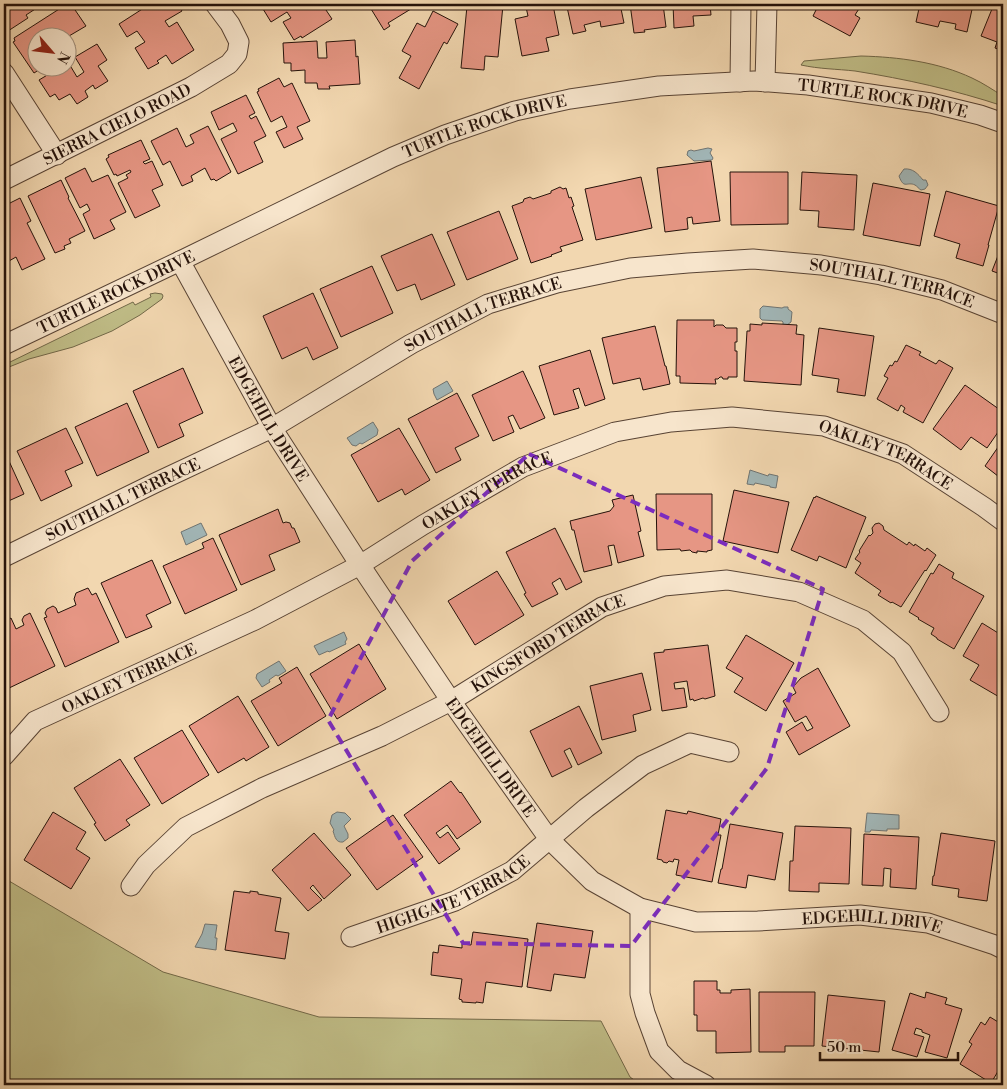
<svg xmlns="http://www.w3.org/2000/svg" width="1007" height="1089" font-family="'Libre Bodoni',serif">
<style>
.green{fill:#c0bd87;stroke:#726848}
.water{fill:#a1b6b7;stroke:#6f7472}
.building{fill:#e69684;stroke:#25120a}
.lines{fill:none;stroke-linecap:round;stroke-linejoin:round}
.minor-casing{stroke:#584334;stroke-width:21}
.minor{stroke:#f7e5cc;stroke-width:19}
.marked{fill:none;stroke:#7b2cbf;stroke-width:4;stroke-dasharray:10 6;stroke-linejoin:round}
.labels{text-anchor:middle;stroke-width:5;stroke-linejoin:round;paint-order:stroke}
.street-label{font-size:16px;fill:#25120a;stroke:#f7e5cc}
</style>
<rect width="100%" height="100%" fill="#f2d7b0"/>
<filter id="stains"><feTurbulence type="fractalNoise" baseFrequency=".004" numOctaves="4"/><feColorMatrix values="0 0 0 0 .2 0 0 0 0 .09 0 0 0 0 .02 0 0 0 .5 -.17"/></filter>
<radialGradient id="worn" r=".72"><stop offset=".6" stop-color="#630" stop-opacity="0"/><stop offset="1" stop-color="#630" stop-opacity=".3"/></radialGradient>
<!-- green -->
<g class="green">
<path d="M861 56C899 57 938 62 972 78 983 83 993 90 1003 96V106C955 90 905 79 855 71 837 69 819 69 801 65L804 61Z"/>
<path d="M155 293 162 294 163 296 162 299 140 315 112 331 73 347 29 359 4 369V365L133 302 135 305 151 297 150 294Z"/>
<path d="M4 878 163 972 319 1017 601 1021 630 1077 641 1085H4Z"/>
</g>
<!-- water -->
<g class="water">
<path d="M708 148 712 149 710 153 713 158 712 160 694 161 687 155 688 151 691 150 694 151Z"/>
<path d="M904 169C913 168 918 174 923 180H926L928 185 925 189 921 190C919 189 917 186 915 185 907 181 904 190 899 176Z"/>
<path d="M763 306 782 308 784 307H788V309L792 312 791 322 787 325H783V322L782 321 762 320 760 318V309Z"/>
<path d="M447 381 453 391 437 400 434 394 433 389Z"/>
<path d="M373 422 378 430 377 435 362 444 360 443 356 446 352 445 347 438Z"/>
<path d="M750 470 768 476 769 474 778 476 776 488 770 487V486L755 483 754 485 747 484Z"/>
<path d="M201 523 207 535 186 545 181 532Z"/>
<path d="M344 632 347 639 345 642 346 644 329 652 328 651 319 655 314 646Z"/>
<path d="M279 661 286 671 278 676 276 675 269 680 270 682 262 687 256 678 257 674Z"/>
<path d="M337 812 345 813 351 819 344 826 348 834V838L343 842C336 843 335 837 333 831L334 830 330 823 332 815Z"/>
<path d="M867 813 899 815V829H887V831L871 830 870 832H865Z"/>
<path d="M205 924 217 925 215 938H217L216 950 195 947 202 934Z"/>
</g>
<!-- building -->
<g class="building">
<path d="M4 4H43L26 15 28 18 8 31 4 24Z"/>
<path d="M67 4H71L86 26 69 36 75 46 68 51V38H38V68H42L34 73 13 42 15 41 14 38Z"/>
<path d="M146 4H178L182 11 165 21 169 27 177 22 194 50 172 64 166 55 157 61 159 63 148 69 135 48 145 42 137 31 127 37 119 24 147 6Z"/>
<path d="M260 4H322L332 19 302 38 301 36 294 40 283 22 291 18 287 12 271 22Z"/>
<path d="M368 4H419L388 23 390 26 384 30Z"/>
<path d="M485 4 503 5 498 57 485 56 484 70 461 68 467 6 485 8Z"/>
<path d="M511 4H549H547V6L553 5 559 35 546 38 549 51 522 56 515 19 528 16 526 7 515 9 514 8H512Z"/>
<path d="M560 4H620L624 23 601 27 600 21 584 25 586 31 573 34 567 7 561 8Z"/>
<path d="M630 4H663L666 27 644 30 645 32 634 33Z"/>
<path d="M673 4H710L711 15 693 16 694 26 674 28Z"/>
<path d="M819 4H862L855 15 860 18 850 36 813 16Z"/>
<path d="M920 4H982L981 7 973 5 967 32 955 29 956 24 940 21 938 27 916 22Z"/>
<path d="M994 4H1003V51L995 48 997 42 981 36Z"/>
<path d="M433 11 458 24 447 44 444 42 419 89 399 78 411 56 402 51 417 23 425 27Z"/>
<path d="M355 40 356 57 358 56 360 84 329 86 330 89H318L317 83H305V70L291 71V63H284L283 43 317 41 318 58H327L326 42Z"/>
<path d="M97 44 107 60 98 66 108 81 95 89 93 85 85 91 88 97 77 104 70 94 59 100 55 94 50 97 39 80 59 68H68V62L77 77 84 72 75 57Z"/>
<path d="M279 78 284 87 292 83 310 121 297 127 303 139 284 148 276 132 287 127 282 116 271 122 257 92 259 91 258 89Z"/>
<path d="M246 95 255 113 249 116 251 119 256 116 266 136 254 142 263 162 238 174 221 139 237 131 233 123 219 130 211 112Z"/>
<path d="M208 126 231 172 216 181 214 179 211 180 205 168 191 176 193 181 182 186 170 161 163 165 151 141 177 128 186 147 194 143 190 135Z"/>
<path d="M141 140 150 159 143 162 145 164 152 161 163 185 152 190 160 206 135 218 118 183 128 178 126 175 131 172 130 170 117 176 116 174 114 175 106 159 109 157 108 155Z"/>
<path d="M711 161 720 221 693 224 692 217 687 218 688 229 665 232 657 168Z"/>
<path d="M85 168 92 182 108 175 126 212 110 220 115 229 94 239 83 214 90 210 87 204 80 208 65 178Z"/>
<path d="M730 172H788V224L731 225Z"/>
<path d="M802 172 857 175 854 230 818 227 819 211 800 210Z"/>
<path d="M641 177 652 228 596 240 585 189Z"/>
<path d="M61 180 69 197 68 198 85 231 69 239 71 243 64 246 65 249 55 253 28 196Z"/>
<path d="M873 183 930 194 920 246 863 235Z"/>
<path d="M560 187 563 189 566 188 569 198 571 197 574 206 572 207 583 240 560 247 562 251 551 255 552 256 531 263 512 206 523 202 524 199 530 197 533 199 551 193V191Z"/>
<path d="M946 191 999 206 988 245H989L983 266 956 258 960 244 934 236Z"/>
<path d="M20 198 31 221 27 223 45 259 22 270 16 257 9 261 4 251V206Z"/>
<path d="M499 211 518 259 467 280 447 232Z"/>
<path d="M432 234 455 285 421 300 415 284 397 291 381 256Z"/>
<path d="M1003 243V275L992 271Z"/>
<path d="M372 266 393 313 341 337 320 289Z"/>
<path d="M313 293 338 348 313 360 307 347 282 359 263 316Z"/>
<path d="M677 320H714V327L716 325H723L726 328H737V342H735V351H737V377H728V379H723L722 377H720L718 379H715L716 384 680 383V376H676Z"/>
<path d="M762 323 797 325 796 334 804 335 801 385 744 381 747 331H750V324L762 325Z"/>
<path d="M655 326 665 366H666L670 384 643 390 640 378 613 384 602 338Z"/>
<path d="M819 328 874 336 865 396 837 392 839 379 812 375Z"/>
<path d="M906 345 921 352 919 355 936 364 939 360 953 368 923 423 903 412 905 408 901 405 898 411 877 399 888 378 884 376 890 365 892 366 895 361 897 362Z"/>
<path d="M590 350 605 399 585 406 579 388 573 390 579 408 554 415 539 366Z"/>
<path d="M183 368 203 413 179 424 184 436 158 448 133 391Z"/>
<path d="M523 371 545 418 520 429 513 415 508 417 514 432 493 441 472 395Z"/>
<path d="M965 385 1003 412V425L987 448 971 437 961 450 933 429Z"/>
<path d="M457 393 479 436 455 448 461 460 436 473 408 419Z"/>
<path d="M127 403 149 452 97 476 75 427Z"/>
<path d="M66 428 83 463 65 471 72 486 41 501 17 451Z"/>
<path d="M399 428 430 480 405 495 402 489 378 502 351 455Z"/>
<path d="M1003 440V480L985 466Z"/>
<path d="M4 450 24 494 4 503Z"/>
<path d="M734 490 789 502 778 553 723 541Z"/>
<path d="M656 494H712V550L707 551V552L697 551V553L692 552 690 550 681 551 680 549 657 550Z"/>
<path d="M633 495 641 531 638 532 644 556 618 563 614 545 608 546 612 565 584 572 574 530H572L570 521 610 511 614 506 612 500Z"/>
<path d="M816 496 866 517 846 568 819 556 817 561 791 550 814 497 815 498Z"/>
<path d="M278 509 283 523 286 522 290 523 292 528H294L300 542 269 555 275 570 241 585 219 535Z"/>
<path d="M879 523 883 526 884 530 907 545 909 542 914 546 915 544 925 551 927 548 936 555 926 571 925 570 901 607 892 602 891 603 878 595 881 591 855 573 861 563 855 559 860 552 859 551 869 535 870 536 873 533 872 528 875 524Z"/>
<path d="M555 528 582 582 566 590 560 578 552 583 558 594 532 607 524 594 526 593 506 552Z"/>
<path d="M213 538 237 590 185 614 163 566 204 548 202 543Z"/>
<path d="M152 560 171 603 146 615 152 627 126 638 101 583Z"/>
<path d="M939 564 954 573 952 578 984 596 954 649 937 639V638L931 634 934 628 932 627 918 619 919 618 909 612 931 573 933 574Z"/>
<path d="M497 571 524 615 475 645 448 601Z"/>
<path d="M88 588 92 595 96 593 119 642 65 667 44 618 47 617 45 613 47 609 53 606 56 608 58 613 76 605 74 599 76 593Z"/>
<path d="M30 613 55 666 7 689 4 682V622L11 618 16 629 24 625 22 620 24 616Z"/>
<path d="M982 623 1003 636V693L1001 698 970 680 979 665 963 656Z"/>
<path d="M746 635 794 663 766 711 734 692 743 678 726 668Z"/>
<path d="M359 644 386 689 337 719 310 674Z"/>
<path d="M708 645 715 696 705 699 703 698 694 701 693 699 690 700 687 681 674 683 675 689 684 688 687 707 662 711 654 653 664 652V650Z"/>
<path d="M297 667 326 716 278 746 251 701 282 683 279 678Z"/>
<path d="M818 668 850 726 799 755 786 732 802 722 807 731 813 728 806 716 795 722 783 701 796 693 793 687 801 678Z"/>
<path d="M642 673 651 710 633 715 636 731 602 740 590 686Z"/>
<path d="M238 696 269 747 246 761 244 758 218 773 189 726Z"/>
<path d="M579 706 602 753 578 765 570 748 564 751 572 767 552 777 530 731Z"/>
<path d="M182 730 209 775 162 804 134 758Z"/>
<path d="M120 759 150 805 126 820 130 825 105 841 94 824 96 823 74 788Z"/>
<path d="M451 781 460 793 461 792 481 822 457 839 447 825 436 833 440 838 448 832 460 849 439 864 404 815Z"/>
<path d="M666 810 687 814 688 811 721 819 718 835H721L712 882 676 875 679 860 674 859 673 862 669 861 667 863 663 862 662 860 657 859Z"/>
<path d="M53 812 86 832 76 849 90 858 71 889 24 860Z"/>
<path d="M393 815 423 857 377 890 346 848Z"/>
<path d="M730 824 783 833 775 880 748 875 746 888 718 883 721 869H722Z"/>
<path d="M795 826 851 828 849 884 819 883V892L789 891 790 861H793Z"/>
<path d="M314 833 351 875 324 899 313 885 310 888 322 900 308 911 272 870Z"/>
<path d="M941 833 995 841 987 901 958 897 959 889 932 885 933 876H934Z"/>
<path d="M864 834 919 837 916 889 890 887 891 869 884 868 883 886 862 885Z"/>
<path d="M234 891 250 893V891L258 892V894L281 898 275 931 289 933 285 959 225 950Z"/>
<path d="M537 923 593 931 585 978 554 974 551 991 527 987Z"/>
<path d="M473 932 528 939 522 987 486 982 483 1003 476 1002V1003L462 1002V1000L459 999 462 979 431 975 433 952 438 953 439 945 462 948V944L471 945Z"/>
<path d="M694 981H717V990H720V993H731V990L750 989 751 1052 716 1053V1031H697V1015H694Z"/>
<path d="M759 992H815L814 1046H785V1052H759Z"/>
<path d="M926 992 947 998 945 1004 962 1009 947 1058 925 1052 930 1035 922 1032V1030L916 1028 914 1034 924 1037 917 1057 892 1050 910 993 925 998Z"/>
<path d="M828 995 885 1001 879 1052 822 1046Z"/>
<path d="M990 1017 1003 1025V1071L1000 1068 991 1083 960 1064 972 1044 969 1042 981 1022 985 1025Z"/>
</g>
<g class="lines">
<!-- minor casing -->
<g class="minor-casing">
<g id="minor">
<path d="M4 73 57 155"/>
<path d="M740 82 741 4"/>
<path d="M765 82 767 4"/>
<path id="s1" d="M4 180 191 87 229 64 237 54 239 42 230 24 215 4"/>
<path id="s2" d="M180 261 272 428 360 565 451 701 549 839 592 881 640 908 696 922 758 921 860 915 928 923 995 945 1003 949"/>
<path id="s3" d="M4 345 180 261 393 157 445 135 515 111 570 99 659 86 754 81 808 85 931 103 980 115 1003 123"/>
<path id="s4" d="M4 557 155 483 272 428 411 344 488 304 557 283 630 268 688 263 753 259 821 265 881 275 942 290 1003 314"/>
<path id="s5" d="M4 756 35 721 255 620 337 577 360 565 423 525 523 467 615 432 671 422 732 417 824 426 903 454 984 507 1003 521"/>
<path id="s6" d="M131 886 146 865 186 827 262 788 382 736 451 701 602 607 664 586 727 580 799 592 863 620 902 652 939 712"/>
<path d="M640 908V994L645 1013 659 1051 678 1070 706 1085"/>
<path id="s7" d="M351 937 455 901 512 871 586 808 643 765 690 743 729 752"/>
</g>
</g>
<!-- minor -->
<use href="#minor" class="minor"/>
</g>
<!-- marked area -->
<path class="marked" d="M529 454 823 589 767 768 631 946 463 943 328 720 412 561Z"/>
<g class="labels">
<!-- street labels -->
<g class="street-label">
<text dy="6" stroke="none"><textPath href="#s3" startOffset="934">TURTLE ROCK DRIVE</textPath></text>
<text dy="6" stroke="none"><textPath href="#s1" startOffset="126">SIERRA CIELO ROAD</textPath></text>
<text dy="6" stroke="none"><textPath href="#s3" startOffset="529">TURTLE ROCK DRIVE</textPath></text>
<text dy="6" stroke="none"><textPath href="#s4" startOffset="958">SOUTHALL TERRACE</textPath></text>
<text dy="6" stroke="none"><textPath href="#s3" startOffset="124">TURTLE ROCK DRIVE</textPath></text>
<text dy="6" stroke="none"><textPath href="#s4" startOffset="538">SOUTHALL TERRACE</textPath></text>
<text dy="6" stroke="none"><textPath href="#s2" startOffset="181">EDGEHILL DRIVE</textPath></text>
<text dy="6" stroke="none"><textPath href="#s5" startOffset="975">OAKLEY TERRACE</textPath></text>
<text dy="6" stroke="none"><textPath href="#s5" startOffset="555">OAKLEY TERRACE</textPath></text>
<text dy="6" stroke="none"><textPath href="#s4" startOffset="132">SOUTHALL TERRACE</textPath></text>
<text dy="6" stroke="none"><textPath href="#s6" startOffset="488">KINGSFORD TERRACE</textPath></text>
<text dy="6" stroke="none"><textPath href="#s5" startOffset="150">OAKLEY TERRACE</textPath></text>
<text dy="6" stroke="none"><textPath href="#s2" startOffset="586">EDGEHILL DRIVE</textPath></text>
<text dy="6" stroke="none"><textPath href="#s7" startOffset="111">HIGHGATE TERRACE</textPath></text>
<text dy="6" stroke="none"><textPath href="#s2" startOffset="1036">EDGEHILL DRIVE</textPath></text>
</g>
</g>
<!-- margin -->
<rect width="1007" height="1089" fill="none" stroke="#f2d7b0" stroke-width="20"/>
<rect x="5" y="5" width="997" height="1079" fill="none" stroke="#25120a" stroke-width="2.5"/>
<rect x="10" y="10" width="987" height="1069" fill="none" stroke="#25120a"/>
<!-- north arrow -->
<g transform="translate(52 52) rotate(118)"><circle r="24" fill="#f7e5cc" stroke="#a3917e"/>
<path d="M0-4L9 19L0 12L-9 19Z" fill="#8f2418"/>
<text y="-8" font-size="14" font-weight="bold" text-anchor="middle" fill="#25120a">N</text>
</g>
<!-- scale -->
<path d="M820 1052v8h138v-8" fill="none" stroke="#25120a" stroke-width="2.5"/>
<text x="827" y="1052" font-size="15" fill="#25120a" stroke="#f7e5cc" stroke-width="4" paint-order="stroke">50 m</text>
<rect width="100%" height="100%" filter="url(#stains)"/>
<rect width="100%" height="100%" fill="url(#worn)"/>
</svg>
